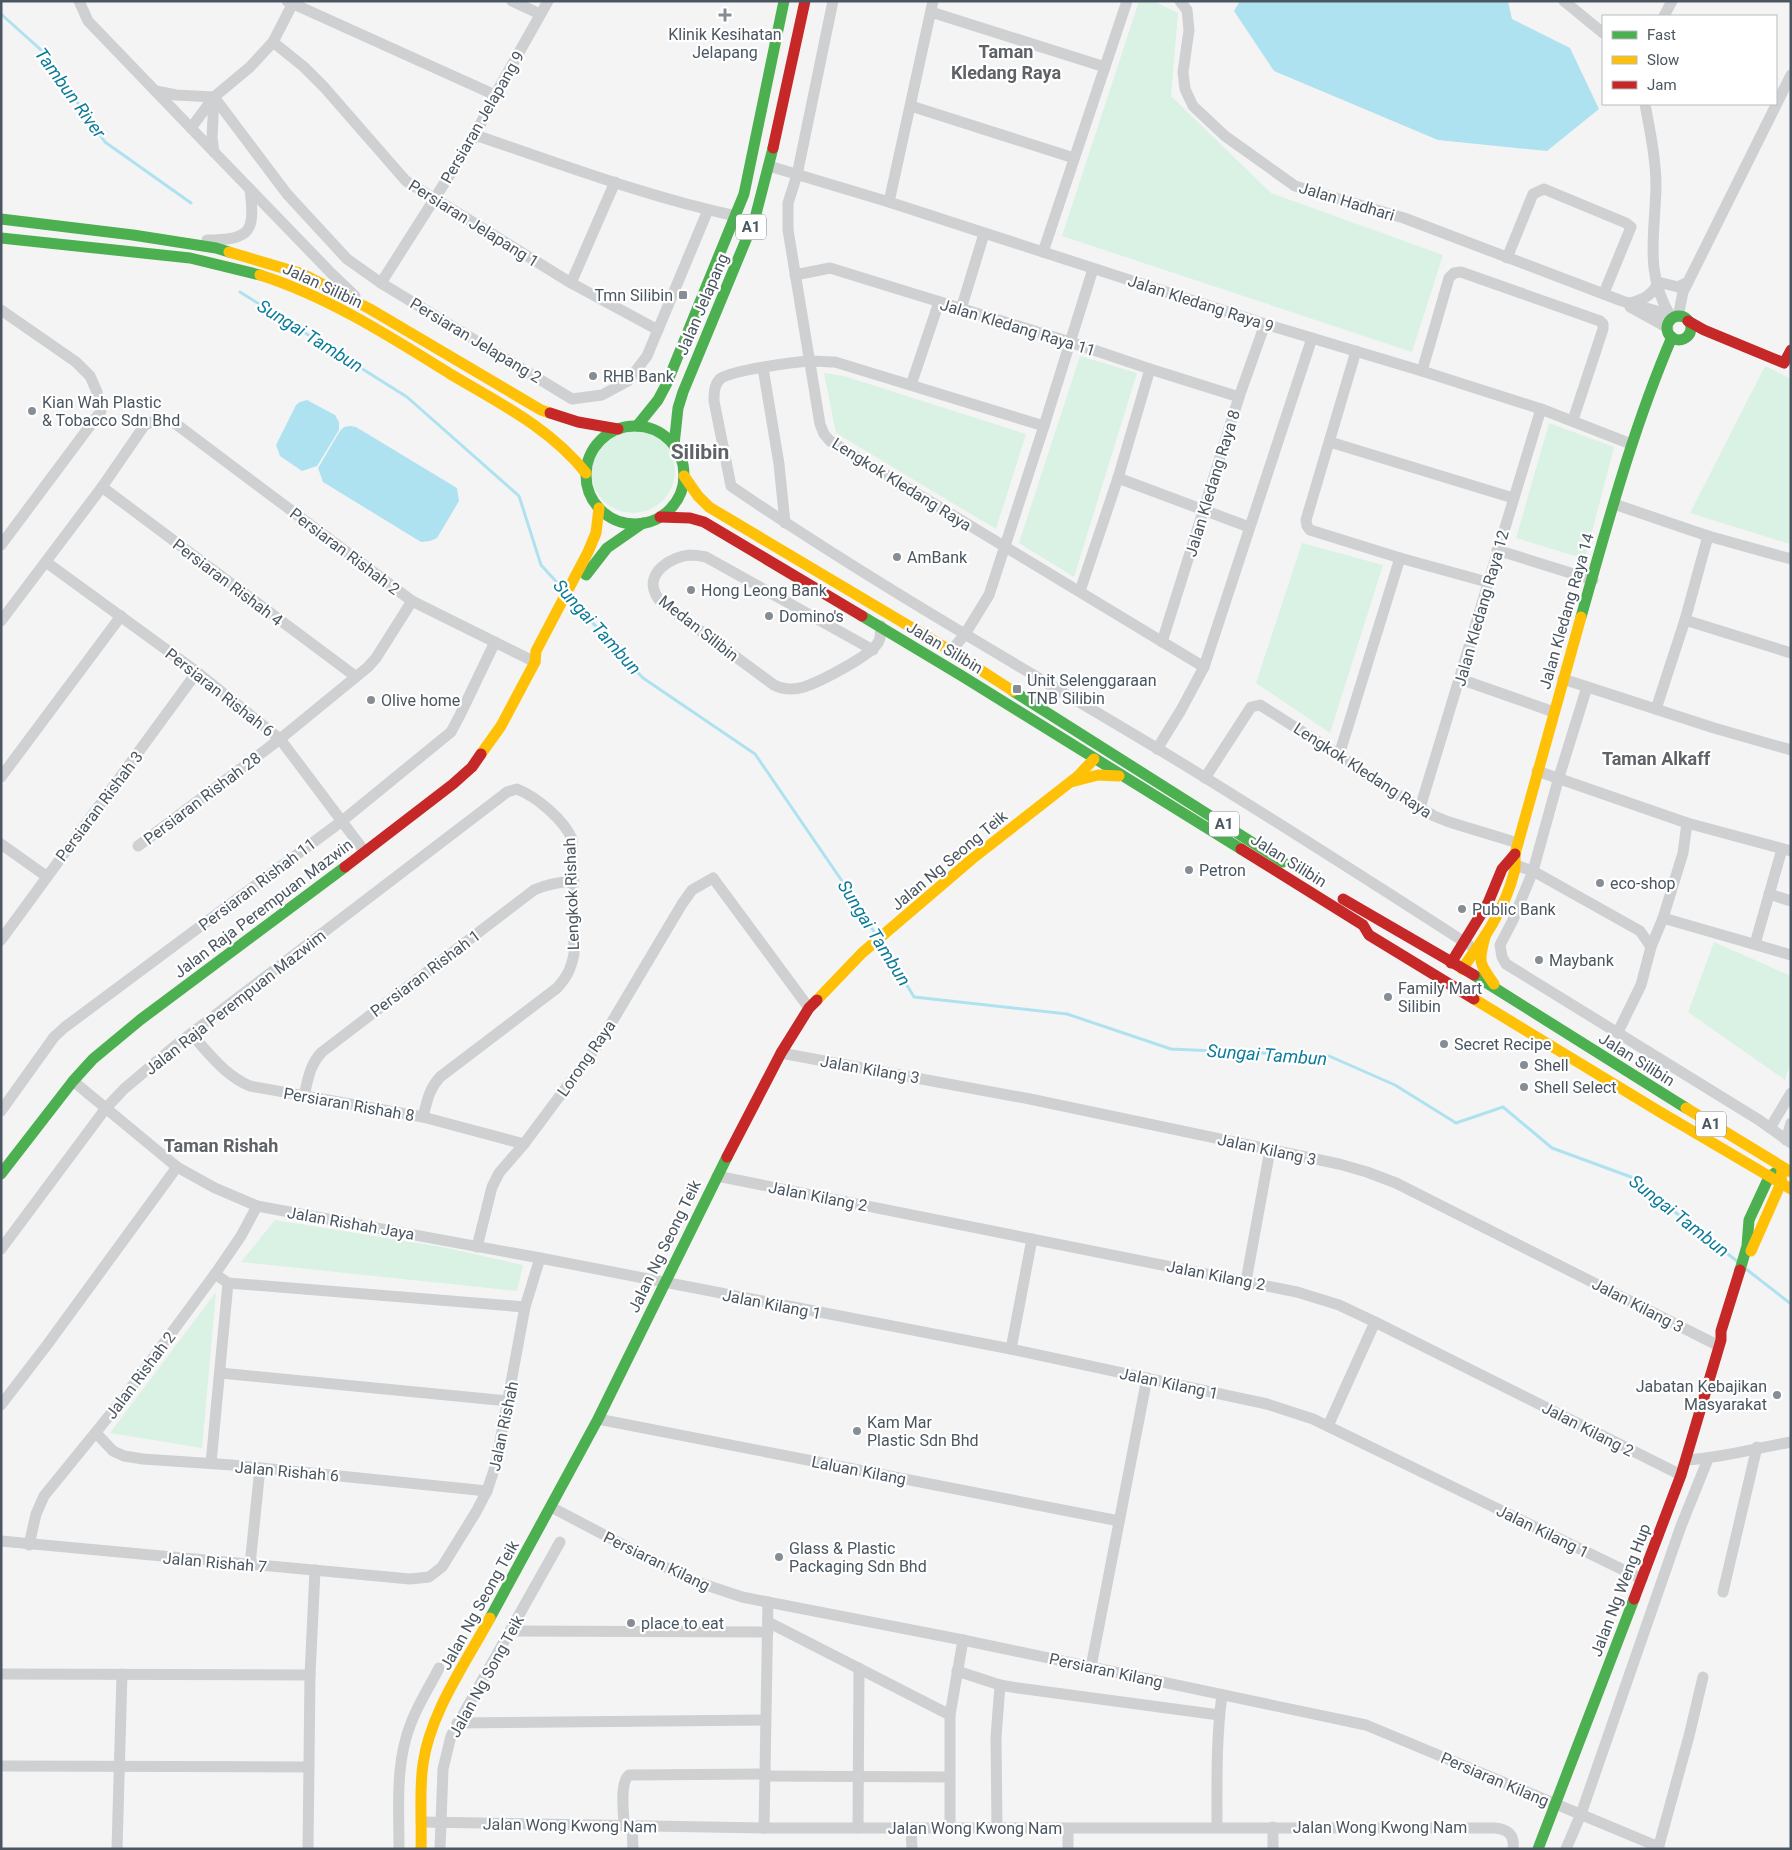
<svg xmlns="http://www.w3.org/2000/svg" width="1792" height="1850" font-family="Roboto,sans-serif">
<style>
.green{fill:#d9f2e3}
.water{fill:#aee2f0}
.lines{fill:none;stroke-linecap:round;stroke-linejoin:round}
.stream{stroke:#aee2f0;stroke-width:3}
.street{stroke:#ced0d2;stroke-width:11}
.fast{stroke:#4caf50;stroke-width:11}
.slow{stroke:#ffc107;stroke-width:11}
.jam{stroke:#c62828;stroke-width:11}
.poi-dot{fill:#868d94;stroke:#fff;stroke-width:2}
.labels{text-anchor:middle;stroke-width:4.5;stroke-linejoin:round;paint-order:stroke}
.shield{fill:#fff;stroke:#808990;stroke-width:1}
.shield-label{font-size:15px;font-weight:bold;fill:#4a5661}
.poi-label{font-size:16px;fill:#4a5661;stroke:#fff;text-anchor:start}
.street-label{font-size:16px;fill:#4a5661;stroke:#fff}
.neighbourhood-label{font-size:18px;font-weight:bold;fill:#5f6368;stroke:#fff}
.water-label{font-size:18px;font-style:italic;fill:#0c7c9b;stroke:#fff}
.district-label{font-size:21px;font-weight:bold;fill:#5f6368;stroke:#fff}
</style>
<rect width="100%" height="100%" fill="#f4f4f4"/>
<!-- green -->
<g class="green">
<path d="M1139 1H1153L1178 13 1171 96 1271 193 1443 255 1412 352 1062 236Z"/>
<path d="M1080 356 1137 373 1074 577 1019 543Z"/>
<path d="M1765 366 1791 379 1790 544 1690 513Z"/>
<path d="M824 373 844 376 1026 434 996 529 836 433Z"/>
<path d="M1549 423 1614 447 1585 559 1516 538Z"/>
<circle cx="633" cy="471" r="42"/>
<path d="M1302 543 1383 565 1330 733 1256 683Z"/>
<path d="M1714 942 1791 976V1061L1785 1080 1688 1012Z"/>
<path d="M275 1220 442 1247 523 1265 517 1291 241 1262Z"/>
<path d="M216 1292 202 1448 110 1433Z"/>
</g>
<!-- water -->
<g class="water">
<path d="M1240 1H1508L1512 19 1570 48 1599 109 1547 151 1438 140 1274 71 1234 11Z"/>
<path d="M307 400 335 415 339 422V430L317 466 302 471 280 456 276 445 296 405 300 402Z"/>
<path d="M350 426 356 427 457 488 459 501 437 538 430 541 421 542 323 482 318 468 340 431 344 427Z"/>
</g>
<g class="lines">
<!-- stream -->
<g class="stream">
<path d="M1 14 40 49 105 142 191 203"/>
<path d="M240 292 407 397 519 496 541 565 563 589"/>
<path d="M570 598 643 678 755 754 855 900 876 935"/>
<path d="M881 942 914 997 1067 1014 1171 1049 1329 1056 1395 1085 1456 1123 1503 1107 1552 1148 1631 1177 1738 1262"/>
<path d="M1746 1269 1791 1304"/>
</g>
<!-- street -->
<g class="street">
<path d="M79 1 88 21 214 152 332 274 355 296"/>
<path d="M287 1 495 95"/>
<path d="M512 1 540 14"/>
<path d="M833 1 797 175 788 203V230L820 424 824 434 830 441 1204 667"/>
<path d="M1180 1 1187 10 1189 30 1183 72 1185 89 1193 106 1225 136 1295 186 1404 218 1622 301 1660 312 1670 321"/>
<path d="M1564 1 1603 33"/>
<path d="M931 12 1105 67"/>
<path d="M1664 16 1672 1"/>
<path d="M273 42 304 67 324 87 406 181 571 283 658 330"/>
<path d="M156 91 176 95 214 97"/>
<path d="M214 97 287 194 347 259 381 283 572 399 602 395 628 381 647 356 708 210"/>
<path d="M1645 104C1650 131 1656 159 1656 187 1655 235 1644 273 1671 317"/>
<path d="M911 106 1074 158"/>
<path d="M191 128 214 97 250 67 273 42 294 1"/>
<path d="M475 135C561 164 647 197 736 216"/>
<path d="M214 152 212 138 214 97"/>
<path d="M769 166 889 202 1265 324 1422 371 1541 409 1631 444"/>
<path d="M889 202 933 1"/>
<path d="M207 240C252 240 255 231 250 189"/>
<path d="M1043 252 1127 1"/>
<path d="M1507 258 1533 194 1544 189 1626 223 1631 227 1604 293"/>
<path d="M795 275 830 268 1070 342 1150 369 1239 397"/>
<path d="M381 283 475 135 495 95 548 1"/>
<path d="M571 283 615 182"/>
<path d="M1662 283 1678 287 1688 282"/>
<path d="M1630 303C1642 300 1651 296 1657 285"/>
<path d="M1630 307 1668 328"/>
<path d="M961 309 984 234"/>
<path d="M1 310 76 362 90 376 97 392 101 411 1 545"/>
<path d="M1678 317 1683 292 1688 282 1791 75"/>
<path d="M1356 351 1306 520 1307 526 1310 530 1400 558 1487 582"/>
<path d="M763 368 779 464 785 523"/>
<path d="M1422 371 1449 278 1454 273 1461 272 1600 321 1603 324V329L1573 420"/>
<path d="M911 385 939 302"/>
<path d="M1044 426 835 362C827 362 819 361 811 361 795 362 732 370 720 379 714 385 714 393 714 401L731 486C868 580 1013 662 1155 747 1261 811 1365 878 1469 945"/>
<path d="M1330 442 1513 498"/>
<path d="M1118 478 1249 527"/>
<path d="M102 487 355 676"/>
<path d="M1614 504 1708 536 1791 559"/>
<path d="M1497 550 1593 580"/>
<path d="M46 562 197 672 280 739 365 852"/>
<path d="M1080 591 1118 478 1150 369"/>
<path d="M1685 620 1791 653"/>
<path d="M1 621 102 487 144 426C155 419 163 418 176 424L412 601 535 662"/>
<path d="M1162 642 1239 397 1265 324"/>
<path d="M873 650 706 557C701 556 695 555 690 555 672 556 644 573 656 595 658 599 661 602 664 604L774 685C784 690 794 690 804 687 819 682 873 655 879 641 881 637 880 631 881 626"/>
<path d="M951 651 965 634 989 595 1044 426 1093 269"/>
<path d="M1460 679 1554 712"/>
<path d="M1563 679 1714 728 1791 750"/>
<path d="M1587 687 1559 777 1533 871 1513 920 1500 945 1502 957 1506 964 1759 1120 1791 1143"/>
<path d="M1656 709 1685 620 1708 536"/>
<path d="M1157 749 1181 710 1204 667 1312 338"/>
<path d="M1339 755 1400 558"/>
<path d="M1537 771 1687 823 1791 851"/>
<path d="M1 777 121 616"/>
<path d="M1205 778 1251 707 1260 705 1339 755 1377 782 1434 816 1449 822 1518 843"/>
<path d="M1420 808 1541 409"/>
<path d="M1 844 46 876"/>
<path d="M138 846 280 739 368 667 376 658 412 601"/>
<path d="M1509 863 1533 871 1640 931 1651 947"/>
<path d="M1769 894 1791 901"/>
<path d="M1663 918 1791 955"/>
<path d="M1 940 197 672"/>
<path d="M1755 944 1782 849"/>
<path d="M1618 1032 1641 985 1651 947 1663 918 1683 853 1687 823"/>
<path d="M191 1034C209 1053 225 1076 250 1086L423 1117 524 1144"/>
<path d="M781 1053 1030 1099 1339 1164 1367 1172 1396 1183 1719 1346"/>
<path d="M73 1081 177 1167 215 1188 257 1206 540 1258 1011 1349 1267 1404 1313 1419 1642 1579"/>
<path d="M304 1096C308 1079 310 1064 322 1052L534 890C547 884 559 882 574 881"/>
<path d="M1 1111 54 1037 65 1027 342 821 451 732 460 715 495 642"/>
<path d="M1770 1128 1791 1093"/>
<path d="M1786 1140 1791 1123"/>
<path d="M717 1176 1297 1292 1339 1305 1375 1322 1681 1475"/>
<path d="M477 1247 492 1187 499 1173 524 1144 600 1042 682 904 692 890 713 878 809 1008"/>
<path d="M1 1249 106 1108 124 1089 176 1045 507 792 517 789C537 797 564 820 572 839L574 954C571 969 567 977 557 988L440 1077C429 1089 427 1101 423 1117"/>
<path d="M215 1274 228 1283 525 1307"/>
<path d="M1246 1281 1270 1150"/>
<path d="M1011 1349 1032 1239"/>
<path d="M220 1373 508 1401"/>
<path d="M1 1405 47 1345 177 1167"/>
<path d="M598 1419 1119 1521"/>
<path d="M1328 1426 1375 1322"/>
<path d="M96 1433 113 1451 124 1456 143 1459 232 1465 487 1491"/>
<path d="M1686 1460C1722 1458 1756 1448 1791 1442"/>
<path d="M211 1463 228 1283"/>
<path d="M551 1507 688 1579 742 1597 963 1640 1366 1725 1659 1847"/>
<path d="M1 1541 410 1579 429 1577 442 1567 476 1512 487 1491 494 1470 499 1447 525 1307 540 1258"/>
<path d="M29 1545 36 1514 44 1496 122 1400 215 1274 241 1236 257 1206"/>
<path d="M250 1565 260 1468"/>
<path d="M1723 1592 1757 1447"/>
<path d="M768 1622 950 1715"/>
<path d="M510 1631 768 1632"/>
<path d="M1091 1667 1147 1378"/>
<path d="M957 1671 1000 1685 1018 1688 1219 1715"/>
<path d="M1 1674 310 1675"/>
<path d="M457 1723 765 1720"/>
<path d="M1 1766 308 1767"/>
<path d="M765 1776 949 1777"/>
<path d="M421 1822 764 1828H1494C1508 1829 1515 1835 1513 1849"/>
<path d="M624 1826C624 1813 619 1783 629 1775L765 1774"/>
<path d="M632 1826 633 1849"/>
<path d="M1217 1827C1217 1783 1216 1739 1222 1695"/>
<path d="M764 1828 768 1602"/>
<path d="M858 1828 859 1668"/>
<path d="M911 1828 912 1849"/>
<path d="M950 1828V1715L963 1640"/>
<path d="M997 1828 996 1737 1000 1685"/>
<path d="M1068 1829V1849"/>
<path d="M117 1849 122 1674"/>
<path d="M308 1849 310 1675 315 1570"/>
<path d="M399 1849C399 1806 395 1763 411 1723 418 1704 430 1686 439 1668"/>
<path d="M440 1849 443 1769 451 1736 560 1542"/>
<path d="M1273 1849V1827"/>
<path d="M1566 1849 1581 1814 1681 1526 1708 1459"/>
<path d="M1658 1849 1689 1736 1703 1677"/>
</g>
<!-- fast -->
<g class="fast">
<path d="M1 219 133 235 216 248 229 252"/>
<path d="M1 238 190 258 260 275"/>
<circle cx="1679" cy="328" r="12"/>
<path d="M637 426 658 400 667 383 744 194 784 1"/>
<circle cx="635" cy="475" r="49"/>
<path d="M674 445 678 408 683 392 755 218 773 148"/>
<path d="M586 575 607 548 643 523"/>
<path d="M862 616 962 676 1241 849"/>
<path d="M1581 617C1608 522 1633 428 1672 337"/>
<path d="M1013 691 1283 862"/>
<path d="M1474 975 1686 1108"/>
<path d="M1 1174 73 1081 93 1059 140 1020 345 867"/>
<path d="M1740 1270 1747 1246 1749 1220 1769 1177 1779 1170"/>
<path d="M490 1618 598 1419 727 1157"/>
<path d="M1538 1849 1634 1599"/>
</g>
<!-- slow -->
<g class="slow">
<path d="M229 252 303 274 370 309 541 410 550 413"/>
<path d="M260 275C329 297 391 337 452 375 501 404 550 428 586 473"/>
<path d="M684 476 698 496 709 507 951 651 1013 691"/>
<path d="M481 754 501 726 535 662 536 651 588 552 596 533 599 508"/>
<path d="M1071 782 1098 775 1119 776"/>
<path d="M1485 937C1478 962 1479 963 1494 984"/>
<path d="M1462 969C1483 940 1505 909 1514 873 1516 868 1515 860 1515 854L1581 617"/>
<path d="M1474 999 1660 1112 1791 1189"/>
<path d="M817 1000 862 953 972 859 1078 776 1094 759"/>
<path d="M1686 1108 1791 1172"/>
<path d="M1751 1251 1781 1183 1782 1169"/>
<path d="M421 1849C422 1822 419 1791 423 1764 430 1713 465 1664 490 1618"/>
</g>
<!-- jam -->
<g class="jam">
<path d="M773 148 805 1"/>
<path d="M1688 321 1704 330 1784 363 1791 350"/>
<path d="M550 413 578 422 618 429"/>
<path d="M660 517 690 518 704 522 862 616"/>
<path d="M1241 849 1363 925 1369 935 1474 999"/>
<path d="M345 867 453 784 472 767 481 754"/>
<path d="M1343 899 1474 975"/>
<path d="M1451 963 1488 903 1502 869 1515 854"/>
<path d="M727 1157 781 1053 809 1008 817 1000"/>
<path d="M1634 1599 1681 1475 1721 1340V1331L1740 1270"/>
</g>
</g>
<!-- markers -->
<g class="poi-dot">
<path d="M722.5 7.5h5v5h5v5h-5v5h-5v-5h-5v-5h5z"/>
<rect x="678" y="290" width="10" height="10" rx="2.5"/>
<circle cx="593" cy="376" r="5"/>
<circle cx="32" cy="411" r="5"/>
<circle cx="897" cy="557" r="5"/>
<circle cx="691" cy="590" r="5"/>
<circle cx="769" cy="616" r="5"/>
<rect x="1012" y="684" width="10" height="10" rx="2.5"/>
<circle cx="371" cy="700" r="5"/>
<circle cx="1189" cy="870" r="5"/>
<circle cx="1600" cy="883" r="5"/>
<circle cx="1462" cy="909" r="5"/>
<circle cx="1539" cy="960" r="5"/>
<circle cx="1388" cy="997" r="5"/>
<circle cx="1444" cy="1044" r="5"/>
<circle cx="1524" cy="1065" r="5"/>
<circle cx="1524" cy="1087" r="5"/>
<circle cx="1777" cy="1395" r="5"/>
<circle cx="857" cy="1431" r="5"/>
<circle cx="779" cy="1557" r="5"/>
<circle cx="631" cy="1623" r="5"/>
</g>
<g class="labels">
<!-- shield labels -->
<g class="shield">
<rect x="736" y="214.5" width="30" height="25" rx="4"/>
<rect x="1209" y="811.5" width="30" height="25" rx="4"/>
<rect x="1696" y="1111.5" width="30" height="25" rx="4"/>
</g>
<g class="shield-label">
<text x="751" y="232">A1</text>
<text x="1224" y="829">A1</text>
<text x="1711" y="1129">A1</text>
</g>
<!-- poi labels -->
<g class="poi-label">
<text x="725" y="40" text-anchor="middle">Klinik Kesihatan<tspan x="725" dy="18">Jelapang</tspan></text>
<text x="673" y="301" text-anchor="end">Tmn Silibin</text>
<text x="603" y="382">RHB Bank</text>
<text x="42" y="408">Kian Wah Plastic<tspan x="42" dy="18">&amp; Tobacco Sdn Bhd</tspan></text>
<text x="907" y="563">AmBank</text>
<text x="701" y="596">Hong Leong Bank</text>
<text x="779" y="622">Domino's</text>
<text x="1027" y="686">Unit Selenggaraan<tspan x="1027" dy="18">TNB Silibin</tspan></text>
<text x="381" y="706">Olive home</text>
<text x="1199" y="876">Petron</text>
<text x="1610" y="889">eco-shop</text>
<text x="1472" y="915">Public Bank</text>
<text x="1549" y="966">Maybank</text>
<text x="1398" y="994">Family Mart<tspan x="1398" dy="18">Silibin</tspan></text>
<text x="1454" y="1050">Secret Recipe</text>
<text x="1534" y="1071">Shell</text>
<text x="1534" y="1093">Shell Select</text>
<text x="1767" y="1392" text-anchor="end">Jabatan Kebajikan<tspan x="1767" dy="18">Masyarakat</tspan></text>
<text x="867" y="1428">Kam Mar<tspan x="867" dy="18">Plastic Sdn Bhd</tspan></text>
<text x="789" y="1554">Glass &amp; Plastic<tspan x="789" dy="18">Packaging Sdn Bhd</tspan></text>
<text x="641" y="1629">place to eat</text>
</g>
<!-- street labels -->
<g class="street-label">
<text transform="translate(482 117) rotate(-60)" y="6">Persiaran Jelapang 9</text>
<text transform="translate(1347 201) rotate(17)" y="6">Jalan Hadhari</text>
<text transform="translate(474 223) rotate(32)" y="6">Persiaran Jelapang 1</text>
<text transform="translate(323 285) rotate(25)" y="6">Jalan Silibin</text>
<text transform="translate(1201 303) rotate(18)" y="6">Jalan Kledang Raya 9</text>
<text transform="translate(702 304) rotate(-67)" y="6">Jalan Jelapang</text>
<text transform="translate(1018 327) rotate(17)" y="6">Jalan Kledang Raya 11</text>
<text transform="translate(476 340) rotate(31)" y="6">Persiaran Jelapang 2</text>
<text transform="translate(1212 483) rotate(-73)" y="6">Jalan Kledang Raya 8</text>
<text transform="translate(902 484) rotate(32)" y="6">Lengkok Kledang Raya</text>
<text transform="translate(345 551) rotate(37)" y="6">Persiaran Rishah 2</text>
<text transform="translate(228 582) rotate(37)" y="6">Persiaran Rishah 4</text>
<text transform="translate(1481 608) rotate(-74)" y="6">Jalan Kledang Raya 12</text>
<text transform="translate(1566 611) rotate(-74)" y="6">Jalan Kledang Raya 14</text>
<text transform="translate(699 628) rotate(38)" y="6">Medan Silibin</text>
<text transform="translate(945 647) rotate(31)" y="6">Jalan Silibin</text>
<text transform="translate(220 692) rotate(38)" y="6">Persiaran Rishah 6</text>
<text transform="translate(1363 770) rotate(33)" y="6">Lengkok Kledang Raya</text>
<text transform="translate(202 798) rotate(-37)" y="6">Persiaran Rishah 28</text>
<text transform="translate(99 806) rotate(-53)" y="6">Persiaran Rishah 3</text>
<text transform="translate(949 860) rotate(-40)" y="6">Jalan Ng Seong Teik</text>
<text transform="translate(1289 860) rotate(32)" y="6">Jalan Silibin</text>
<text transform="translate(257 884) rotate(-37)" y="6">Persiaran Rishah 11</text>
<text transform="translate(571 894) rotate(-92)" y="6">Lengkok Rishah</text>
<text transform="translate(263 908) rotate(-37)" y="6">Jalan Raja Perempuan Mazwin</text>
<text transform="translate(425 973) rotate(-37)" y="6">Persiaran Rishah 1</text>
<text transform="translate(235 1002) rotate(-38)" y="6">Jalan Raja Perempuan Mazwim</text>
<text transform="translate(586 1058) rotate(-55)" y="6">Lorong Raya</text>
<text transform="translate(1637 1059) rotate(32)" y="6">Jalan Silibin</text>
<text transform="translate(870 1069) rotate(10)" y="6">Jalan Kilang 3</text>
<text transform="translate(349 1104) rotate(10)" y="6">Persiaran Rishah 8</text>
<text transform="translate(1267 1149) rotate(12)" y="6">Jalan Kilang 3</text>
<text transform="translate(818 1196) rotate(11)" y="6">Jalan Kilang 2</text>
<text transform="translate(351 1223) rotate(10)" y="6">Jalan Rishah Jaya</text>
<text transform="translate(664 1246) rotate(-64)" y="6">Jalan Ng Seong Teik</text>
<text transform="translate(1216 1275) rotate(11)" y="6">Jalan Kilang 2</text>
<text transform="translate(772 1304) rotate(11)" y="6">Jalan Kilang 1</text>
<text transform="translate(1638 1305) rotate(27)" y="6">Jalan Kilang 3</text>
<text transform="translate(140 1375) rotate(-53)" y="6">Jalan Rishah 2</text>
<text transform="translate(1169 1383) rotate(12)" y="6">Jalan Kilang 1</text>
<text transform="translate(503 1426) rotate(-78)" y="6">Jalan Rishah</text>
<text transform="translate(1588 1429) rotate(27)" y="6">Jalan Kilang 2</text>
<text transform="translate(859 1470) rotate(11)" y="6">Laluan Kilang</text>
<text transform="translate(287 1471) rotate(5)" y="6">Jalan Rishah 6</text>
<text transform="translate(1543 1531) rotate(26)" y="6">Jalan Kilang 1</text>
<text transform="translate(657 1561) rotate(26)" y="6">Persiaran Kilang</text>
<text transform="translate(215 1562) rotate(5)" y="6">Jalan Rishah 7</text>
<text transform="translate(1620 1590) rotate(-69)" y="6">Jalan Ng Weng Hup</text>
<text transform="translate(479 1605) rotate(-61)" y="6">Jalan Ng Seong Teik</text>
<text transform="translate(1106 1670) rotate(12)" y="6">Persiaran Kilang</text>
<text transform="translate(486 1676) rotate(-61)" y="6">Jalan Ng Song Teik</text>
<text transform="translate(1495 1779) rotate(23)" y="6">Persiaran Kilang</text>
<text transform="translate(570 1825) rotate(1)" y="6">Jalan Wong Kwong Nam</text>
<text x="1380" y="1833">Jalan Wong Kwong Nam</text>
<text x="975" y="1834">Jalan Wong Kwong Nam</text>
</g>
<!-- neighbourhood labels -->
<g class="neighbourhood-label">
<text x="1006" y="58">Taman<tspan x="1006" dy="21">Kledang Raya</tspan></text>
<text x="1656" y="765">Taman Alkaff</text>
<text x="221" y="1152">Taman Rishah</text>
</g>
<!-- water labels -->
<g class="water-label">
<text transform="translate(70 93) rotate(54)" y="6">Tambun River</text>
<text transform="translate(310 336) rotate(32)" y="6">Sungai Tambun</text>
<text transform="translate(597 627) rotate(48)" y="6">Sungai Tambun</text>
<text transform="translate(874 933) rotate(58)" y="6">Sungai Tambun</text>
<text transform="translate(1267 1055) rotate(4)" y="6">Sungai Tambun</text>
<text transform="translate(1679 1216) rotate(38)" y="6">Sungai Tambun</text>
</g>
<!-- district labels -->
<g class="district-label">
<text x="700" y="459">Silibin</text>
</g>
</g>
<!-- border -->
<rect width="1792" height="1850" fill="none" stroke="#4a5661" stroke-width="5"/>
<!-- legend -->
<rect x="1602" y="15" width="175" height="90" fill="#ffffff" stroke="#b7bbc0"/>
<rect x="1612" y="31" width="25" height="8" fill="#4caf50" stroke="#b7bbc0"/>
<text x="1647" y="40" font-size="15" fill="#4a5661">Fast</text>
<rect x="1612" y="56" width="25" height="8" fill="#ffc107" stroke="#b7bbc0"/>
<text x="1647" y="65" font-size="15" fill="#4a5661">Slow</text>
<rect x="1612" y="81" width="25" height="8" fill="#c62828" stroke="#b7bbc0"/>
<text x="1647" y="90" font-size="15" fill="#4a5661">Jam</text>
</svg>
